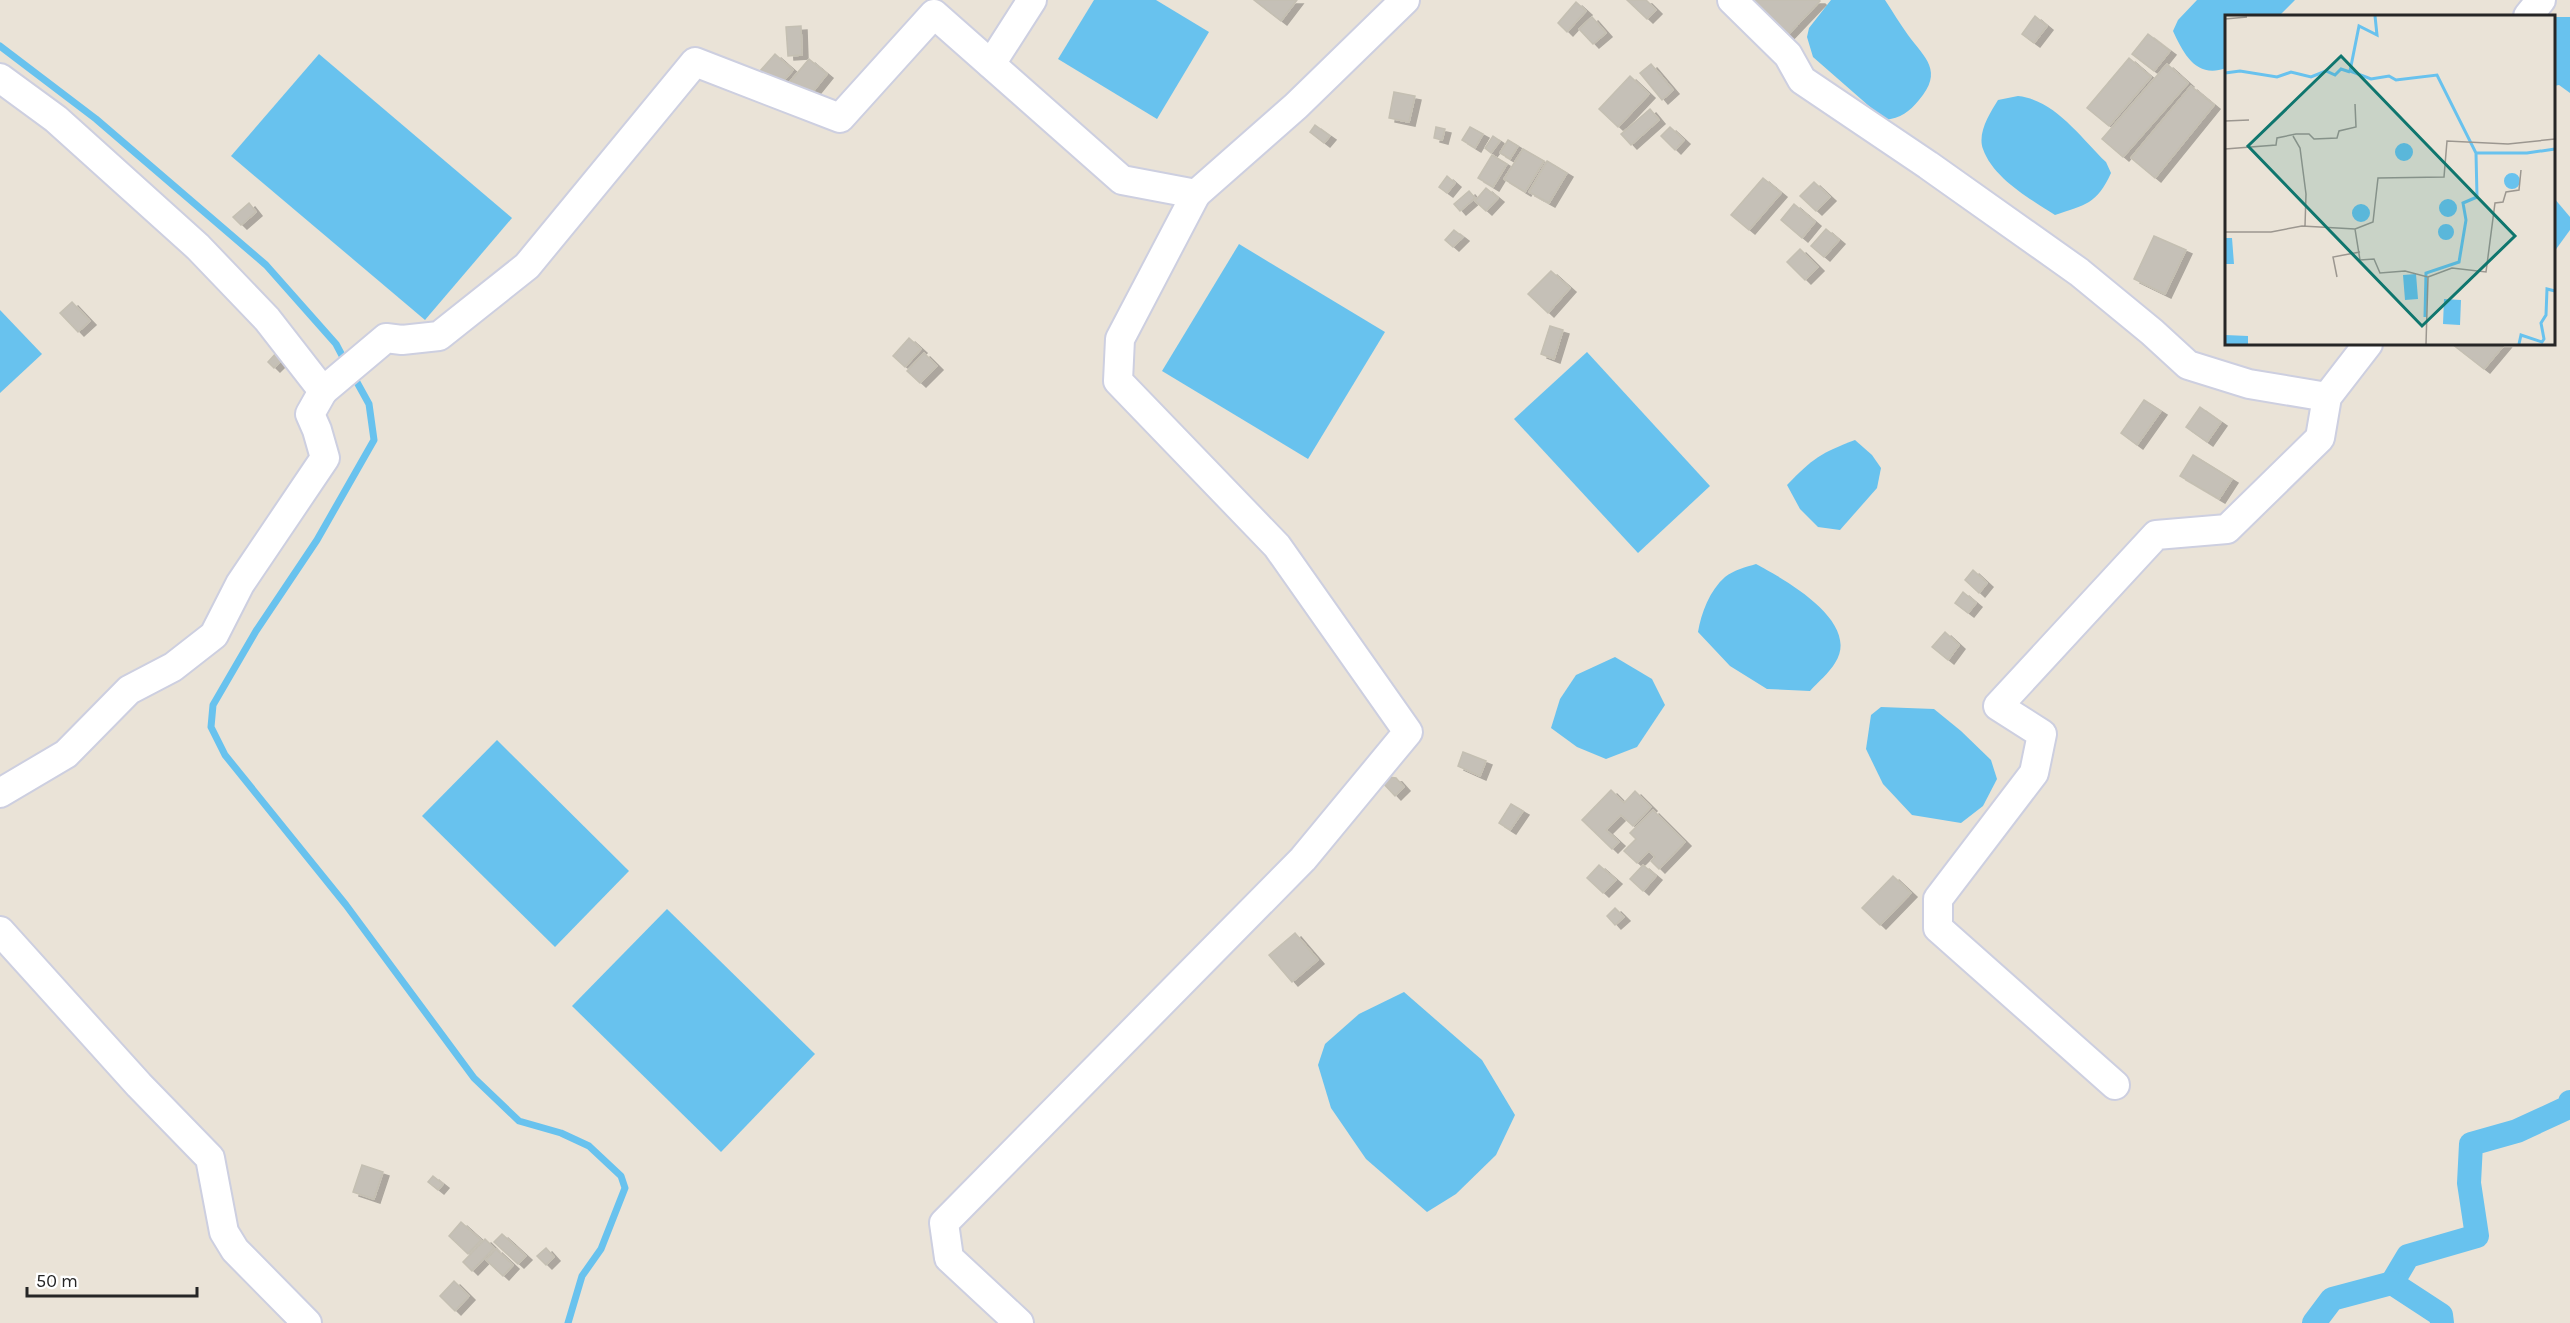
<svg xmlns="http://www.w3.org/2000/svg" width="2570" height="1323" font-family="Karla,sans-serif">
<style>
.water{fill:#68c2ee}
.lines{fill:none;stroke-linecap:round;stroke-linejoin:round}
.stream{stroke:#68c2ee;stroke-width:7}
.canal{stroke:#68c2ee;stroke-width:24}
.building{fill:#c5c0b7;stroke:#c4bfb2;stroke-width:1.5;filter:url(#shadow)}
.minor-casing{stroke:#cdcfe0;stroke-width:32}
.minor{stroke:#fff;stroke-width:28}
.inset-river{fill:none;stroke:#68c2ee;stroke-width:3}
.inset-road{fill:none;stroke:#9c9790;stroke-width:1.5}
.view{fill:#0f766e;fill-opacity:0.15;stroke:#0f766e;stroke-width:3}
.inset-edge{fill:none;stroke:#262626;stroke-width:3}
</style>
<defs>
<filter id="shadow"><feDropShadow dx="6" dy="4" stdDeviation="0" flood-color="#0004"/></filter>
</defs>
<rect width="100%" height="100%" fill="#eae3d7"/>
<!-- water -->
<g class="water">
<path d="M1094 0H1156L1209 32 1157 119 1058 59Z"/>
<path d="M1831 0H1885C1893 12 1900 24 1908 35 1925 58 1944 71 1919 100 1909 112 1901 118 1885 120L1813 57 1807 37 1809 28Z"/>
<path d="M2197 0H2295L2279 16H2226V68C2197 79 2184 55 2173 31L2178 20Z"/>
<path d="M2554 17H2570V93L2559 85 2554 86Z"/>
<path d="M319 54 512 218 425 320 231 156Z"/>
<path d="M2018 96C2055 100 2080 137 2106 162L2111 173C2097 204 2085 205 2055 215 2030 199 1993 178 1983 149 1977 133 1990 113 1998 100Z"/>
<path d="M2554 198 2570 217V230L2554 252Z"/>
<path d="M1239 244 1385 332 1308 459 1162 371Z"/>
<path d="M0 310 42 354 0 393Z"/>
<path d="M1587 352 1710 486 1638 553 1514 419Z"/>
<path d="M1855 440 1872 455 1881 468 1877 488 1840 530 1818 527 1800 509 1787 485C1813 458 1821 453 1855 440Z"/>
<path d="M1756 564C1784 579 1862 622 1835 663 1829 673 1818 682 1810 691L1767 689 1730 666 1698 632C1701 613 1710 590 1725 577 1734 570 1746 567 1756 564Z"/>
<path d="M1615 657 1652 679 1665 705 1637 747 1606 759 1577 747 1551 728 1560 699 1576 675Z"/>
<path d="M1881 707 1934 709 1961 731 1991 760 1997 779 1983 806 1961 823 1912 815 1883 784 1866 749 1871 715Z"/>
<path d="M497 740 629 871 555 947 422 816Z"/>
<path d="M667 909 815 1054 721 1152 572 1006Z"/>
<path d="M1404 992 1482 1060 1515 1115 1496 1155 1456 1194 1427 1212 1366 1159 1331 1108 1318 1065 1325 1044 1359 1014Z"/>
</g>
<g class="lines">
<!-- stream -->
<g class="stream">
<path d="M0 46 96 119 266 265 336 344 346 363"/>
<path d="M353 375 369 404 374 440 317 540 256 631 213 705 211 727 225 755 346 905 474 1078 519 1121 561 1133 589 1146 621 1176 625 1188 601 1249 582 1276 568 1323"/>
</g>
<!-- canal -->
<g class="canal">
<path d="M2392 1283 2408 1256 2477 1236 2469 1183 2471 1144 2517 1131 2569 1107 2570 1102"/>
<path d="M2314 1323 2332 1299 2392 1283 2441 1315 2442 1323"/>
</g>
</g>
<!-- building -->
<g class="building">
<path d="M1254 0H1297L1281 21Z"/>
<path d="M1627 0H1646L1656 10 1647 19Z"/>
<path d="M1749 0H1819L1820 1 1784 39Z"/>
<path d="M1576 2 1586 11 1567 32 1558 23Z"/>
<path d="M2035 16 2047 26 2034 43 2022 34Z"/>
<path d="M1592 17 1606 33 1593 44 1579 29Z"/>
<path d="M801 26 802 55 788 56 786 27Z"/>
<path d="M2148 34 2170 51 2154 71 2132 54Z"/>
<path d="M775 54 793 70 778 87 760 71Z"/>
<path d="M2129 58 2151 77 2109 126 2087 108Z"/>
<path d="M809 59 827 74 807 99 788 84Z"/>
<path d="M1651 64 1673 90 1662 100 1640 73Z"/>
<path d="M2167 64 2188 83 2123 157 2102 139Z"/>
<path d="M1630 76 1649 94 1618 127 1599 109Z"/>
<path d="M2191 86 2214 105 2155 178 2131 158Z"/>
<path d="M1394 92 1415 96 1409 122 1389 118Z"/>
<path d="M1650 109 1659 120 1631 145 1621 134Z"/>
<path d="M1315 125 1330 136 1324 143 1310 132Z"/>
<path d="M1436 127 1445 129 1442 140 1434 138Z"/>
<path d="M1470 127 1483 134 1475 148 1462 140Z"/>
<path d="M1670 127 1684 140 1675 150 1661 136Z"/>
<path d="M1493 136 1500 141 1491 153 1485 148Z"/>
<path d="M1508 140 1518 146 1510 159 1500 153Z"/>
<path d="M1523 149 1544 161 1525 192 1504 179Z"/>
<path d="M1492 155 1507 164 1493 187 1478 178Z"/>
<path d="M1547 161 1567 173 1549 203 1529 192Z"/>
<path d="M1447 176 1455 183 1447 193 1439 187Z"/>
<path d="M1763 178 1781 193 1749 230 1731 215Z"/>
<path d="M1814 182 1830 197 1816 211 1800 196Z"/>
<path d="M1486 188 1498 198 1486 211 1475 201Z"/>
<path d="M1469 191 1475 198 1460 211 1454 204Z"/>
<path d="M249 203 256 212 241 225 233 217Z"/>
<path d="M1794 204 1815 222 1802 238 1781 220Z"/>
<path d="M1826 229 1839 240 1824 257 1811 246Z"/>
<path d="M1454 230 1463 237 1453 247 1445 240Z"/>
<path d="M2154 236 2186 250 2165 294 2134 279Z"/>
<path d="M1800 249 1818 267 1805 280 1787 262Z"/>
<path d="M1551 271 1570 288 1548 313 1528 294Z"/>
<path d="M72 302 90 321 78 332 60 313Z"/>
<path d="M1550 326 1563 330 1554 359 1541 354Z"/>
<path d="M909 338 921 349 905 367 893 356Z"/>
<path d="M2452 344H2505L2484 369Z"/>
<path d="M278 351 285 357 274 368 268 362Z"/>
<path d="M924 353 937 366 920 383 907 371Z"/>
<path d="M2144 400 2161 411 2137 445 2121 433Z"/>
<path d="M2200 407 2221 422 2207 442 2186 427Z"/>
<path d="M2193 455 2232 479 2219 499 2180 476Z"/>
<path d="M1973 570 1987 583 1979 593 1965 580Z"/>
<path d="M1963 592 1976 603 1968 613 1955 603Z"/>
<path d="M1945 632 1959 645 1948 660 1932 647Z"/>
<path d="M1463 752 1486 761 1480 776 1458 766Z"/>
<path d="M1388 777 1396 778 1404 787 1395 796 1382 782Z"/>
<path d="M1611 790 1624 803 1635 791 1651 807 1633 826 1621 815 1606 830 1619 842 1612 849 1582 820Z"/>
<path d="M1511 804 1523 811 1510 830 1499 823Z"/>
<path d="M1653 810 1685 842 1659 869 1651 861 1655 857 1649 851 1637 863 1624 851 1636 839 1630 833Z"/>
<path d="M1599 865 1616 880 1603 893 1587 878Z"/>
<path d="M1643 865 1656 876 1643 891 1630 879Z"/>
<path d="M1893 876 1911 893 1880 925 1862 908Z"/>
<path d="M1615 908 1624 917 1615 925 1607 916Z"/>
<path d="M1295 933 1318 960 1292 982 1269 955Z"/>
<path d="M362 1165 383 1172 374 1199 353 1192Z"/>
<path d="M433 1176 443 1184 438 1190 428 1182Z"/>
<path d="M461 1222 481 1240 468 1254 449 1236Z"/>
<path d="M502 1234 526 1256 518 1264 494 1242Z"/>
<path d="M485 1239 494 1248 472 1271 463 1262Z"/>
<path d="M546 1248 554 1257 546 1265 537 1256Z"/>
<path d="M496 1249 513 1265 503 1276 486 1260Z"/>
<path d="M454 1281 469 1296 455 1311 440 1296Z"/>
</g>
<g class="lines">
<!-- minor casing -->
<g class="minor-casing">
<g id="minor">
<path d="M1732 0 1788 55 1802 80 1928 165 2079 272 2152 332 2188 365 2249 384 2327 397"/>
<path d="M2528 16 2541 0"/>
<path d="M991 64 1032 0"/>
<path d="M0 78 56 119 198 247 267 319 323 391 386 338 402 340 439 336 527 266 695 62 840 118 934 14 1122 180 1196 194 1120 339 1118 381 1277 546 1408 732 1303 859 944 1223 949 1258 1019 1323"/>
<path d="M1196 194 1296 106 1405 0"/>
<path d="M0 793 66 754 129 690 173 667 214 635 240 584 325 458 317 430 310 414 323 391"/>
<path d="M0 931 139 1085 210 1158 224 1232 235 1250 307 1323"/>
<path d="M2115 1085 1938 928V899L2034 773 2042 734 1998 706 2156 535 2227 529 2320 438 2327 397 2368 344"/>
</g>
</g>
<!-- minor -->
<use href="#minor" class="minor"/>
</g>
<!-- overview -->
<g transform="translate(2225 15)">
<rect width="330" height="330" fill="#eae3d7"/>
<path d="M170 137a9 9 0 1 1 18 0a9 9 0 1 1-18 0ZM279 166a8 8 0 1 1 16 0a8 8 0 1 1-16 0ZM214 193a9 9 0 1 1 18 0a9 9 0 1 1-18 0ZM127 198a9 9 0 1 1 18 0a9 9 0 1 1-18 0ZM213 217a8 8 0 1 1 16 0a8 8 0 1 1-16 0ZM0 223H7L9 249H0ZM191 259 193 284 180 285 178 260ZM219 284 236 285 235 310 218 309ZM0 320 23 321V329H0Z" fill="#68c2ee"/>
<path class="inset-river" d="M150 1 152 20 134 11 125 56 146 64 164 61 171 65 212 60 251 138 252 182M0 58 15 56 52 62 66 57 86 62 101 56 110 60 116 54 125 57M251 138H302L330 134M200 302 201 258 234 247 241 205 238 188 252 182M294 329 296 320 317 327 319 324 316 308 321 300 322 274 330 276"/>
<path class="inset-road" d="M0 4 22 2M0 106 24 105M68 121 75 133 81 179 80 211M0 134 51 130 52 123 71 119H84L89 124 112 123 114 116 131 112 130 89M0 217H46L77 211 130 214M112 262 108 242 135 237M203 262 227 253 261 257 270 188 278 187 281 177 294 175 296 155M201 329 203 262 180 256 155 258 149 244 135 245 130 214 148 207 153 163 219 162 222 126 283 129 330 124"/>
<path class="view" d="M116 41 290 221 197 311 23 131Z"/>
<rect width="330" height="330" class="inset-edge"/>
</g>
<!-- scale -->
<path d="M27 1287v9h170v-9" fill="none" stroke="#262626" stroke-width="3"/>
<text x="36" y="1287" font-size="18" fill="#262626" stroke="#ffffff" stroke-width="4.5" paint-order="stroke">50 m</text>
</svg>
